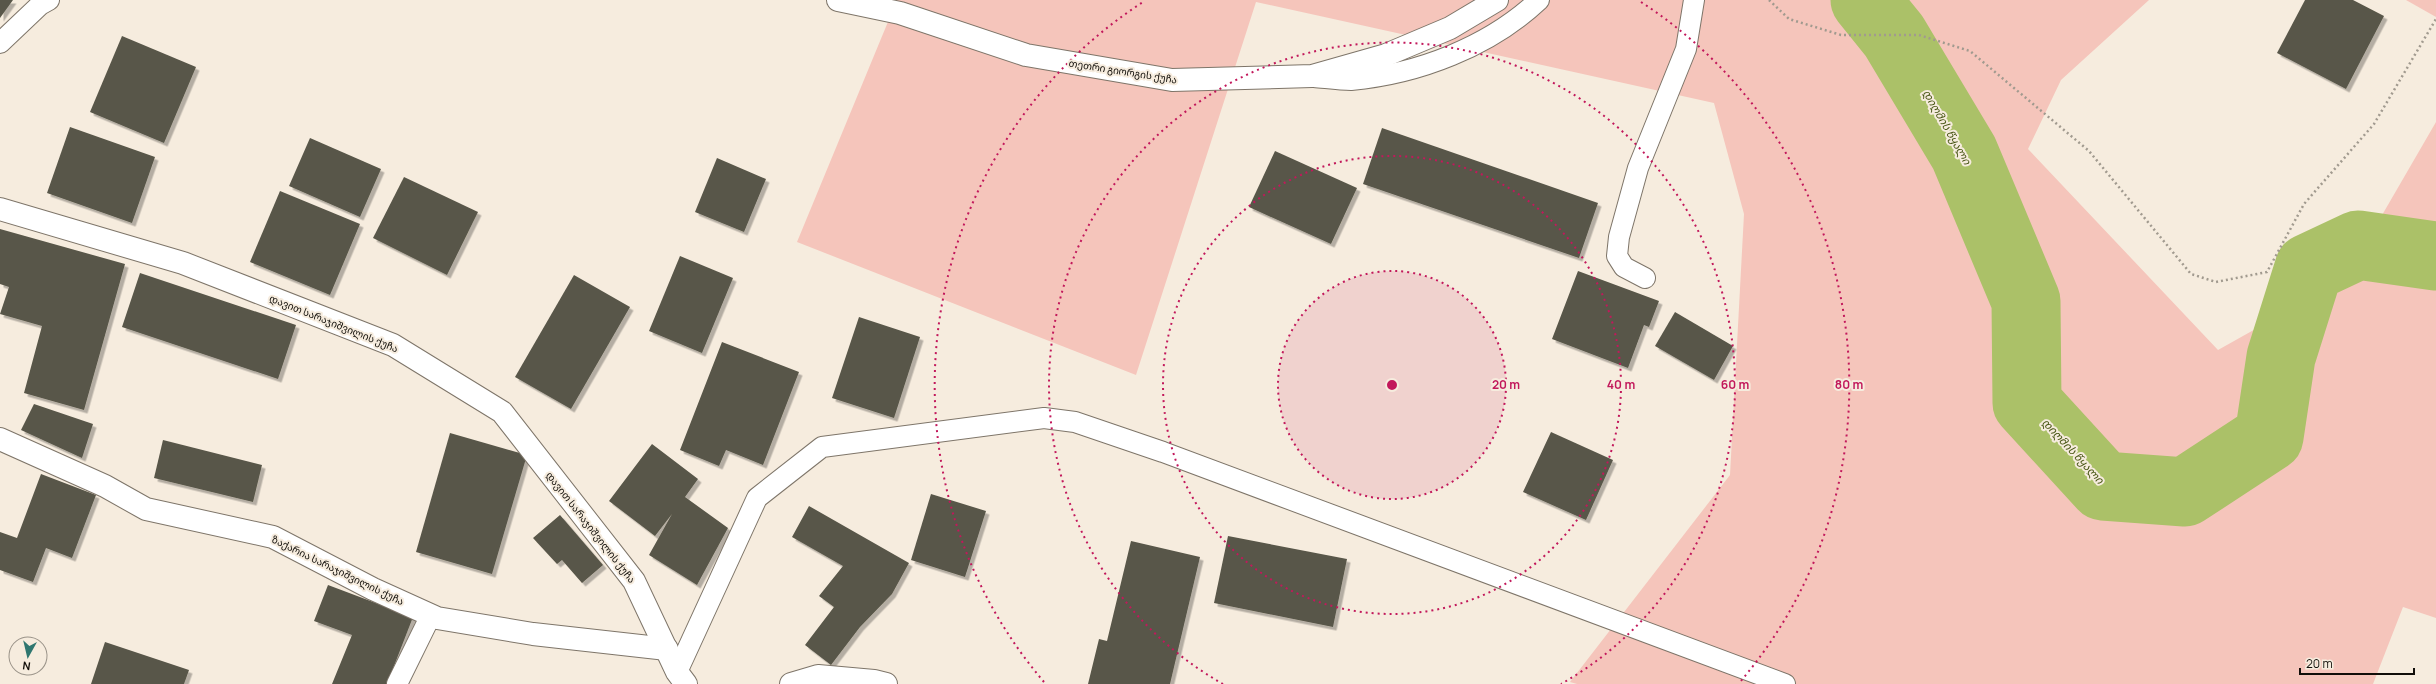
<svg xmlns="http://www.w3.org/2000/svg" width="2436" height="684" font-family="Manrope,'Noto Sans Georgian',sans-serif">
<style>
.green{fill:#f5c5bb}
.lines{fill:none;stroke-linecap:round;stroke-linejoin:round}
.river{stroke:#abc168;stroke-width:69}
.building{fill:#585648;filter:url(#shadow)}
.lane-casing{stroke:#7e7569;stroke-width:22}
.street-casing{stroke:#7e7569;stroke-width:24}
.path{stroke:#a19a8f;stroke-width:2.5;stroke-dasharray:2 3;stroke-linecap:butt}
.lane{stroke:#fff;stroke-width:20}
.street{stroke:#fff;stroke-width:22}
.ring{fill:none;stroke:#c2185b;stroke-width:2;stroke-dasharray:2 4}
.labels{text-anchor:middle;stroke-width:4;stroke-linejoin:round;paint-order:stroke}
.street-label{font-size:10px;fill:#110e09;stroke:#f6ecde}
.water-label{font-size:11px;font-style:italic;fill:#475514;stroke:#f6ecde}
.centre{fill:#c2185b;stroke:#f6ecde;stroke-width:2}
.ring-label{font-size:12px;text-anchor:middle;font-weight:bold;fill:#c2185b;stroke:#f6ecde;stroke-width:4;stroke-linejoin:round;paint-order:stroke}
</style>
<defs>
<filter id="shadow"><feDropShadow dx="3.5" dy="3.5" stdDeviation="0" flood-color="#0004"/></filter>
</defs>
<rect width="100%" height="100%" fill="#f6ecde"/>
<!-- green -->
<g class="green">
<path d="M897 0H2149L2061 80 2028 149 2218 350 2345 279 2436 122V618L2403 607 2373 684H1577L1570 682 1730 475 1744 214 1714 103 1256 2 1136 375 797 242Z"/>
<path d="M2406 0H2436V17Z"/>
</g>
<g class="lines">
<!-- river -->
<path class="river" d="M1865 0 1894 36 1964 153 2026 301 2027 403 2103 486 2185 492 2269 437 2281 357 2309 268 2358 245 2436 256"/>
</g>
<!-- building -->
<g class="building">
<path d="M0 0H13L0 18Z"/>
<path d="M2305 0H2353L2384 16 2346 89 2277 53Z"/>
<path d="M122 36 196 67 164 143 90 112Z"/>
<path d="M70 127 155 157 132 223 47 193Z"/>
<path d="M1382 128 1598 203 1579 258 1363 184Z"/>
<path d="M310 138 381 169 360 217 289 186Z"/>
<path d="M1275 151 1357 188 1331 244 1249 207Z"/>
<path d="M717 158 766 179 744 232 695 212Z"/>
<path d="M404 177 478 212 447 275 373 238Z"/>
<path d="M280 191 360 224 330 295 250 262Z"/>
<path d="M0 229 125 264 84 410 24 393 42 326 0 314 9 287 0 284Z"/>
<path d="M680 256 733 278 702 353 649 331Z"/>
<path d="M1578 271 1659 301 1649 327 1644 325 1628 368 1552 339Z"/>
<path d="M140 273 296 325 278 379 122 327Z"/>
<path d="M574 275 630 307 571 409 515 377Z"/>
<path d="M1675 312 1733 346 1714 380 1655 346Z"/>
<path d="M859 317 920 337 894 418 832 398Z"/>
<path d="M722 342 799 372 763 465 726 450 719 466 680 450Z"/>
<path d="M34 404 93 424 82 458 21 430Z"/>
<path d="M1551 432 1613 460 1586 520 1523 492Z"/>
<path d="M450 433 527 455 492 574 416 552Z"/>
<path d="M163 440 262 465 253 502 154 478Z"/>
<path d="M652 444 698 479 685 497 728 528 697 585 649 555 672 514 655 536 609 501Z"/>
<path d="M41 474 96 495 72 558 46 548 33 582 0 570V532L17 538Z"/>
<path d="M931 494 986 511 965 577 911 560Z"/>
<path d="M809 506 909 563 892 594 860 627 831 665 805 645 834 607 819 596 843 566 792 537Z"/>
<path d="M560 515 603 565 582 583 562 560 557 564 533 538Z"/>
<path d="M1228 536 1347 559 1333 627 1214 603Z"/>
<path d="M1131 541 1200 557 1170 684H1088L1099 639 1107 641Z"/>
<path d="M328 585 413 617 387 684H332L352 635 314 621Z"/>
<path d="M105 642 189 670 184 684H91Z"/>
</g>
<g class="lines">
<!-- lane casing -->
<g class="lane-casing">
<g id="lane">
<path d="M0 43 40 5 49 0"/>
<path d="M1314 77C1326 78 1339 80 1351 80 1418 74 1489 47 1539 0"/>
<path d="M1645 278 1624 267 1617 256 1619 237 1638 168 1686 49 1694 0"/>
<path d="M677 672 757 498 822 447 1044 418 1075 422 1163 452 1785 684"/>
<path d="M397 684 431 615"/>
</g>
</g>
<!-- street casing -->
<g class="street-casing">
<g id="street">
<path d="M838 0 900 13 1026 55 1172 80 1312 76 1386 55 1450 28 1497 0"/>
<path d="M0 209 183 263 393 345 502 412 634 581 677 672 686 684"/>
<path d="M0 439 105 486 146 509 273 537 373 589 437 618 533 634 667 649"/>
<path d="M791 684 818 676 874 681 886 684"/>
</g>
</g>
<!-- path -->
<path class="path" d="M1769 0 1789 19 1841 35H1919L1970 51 2089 151 2191 274 2216 282 2267 272 2304 204 2374 124 2436 19"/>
<!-- lane -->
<use href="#lane" class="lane"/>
<!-- street -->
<use href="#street" class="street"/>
</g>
<!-- distance rings -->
<circle cx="1392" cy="385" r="114" fill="#c2185b" fill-opacity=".12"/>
<g class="ring">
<circle cx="1392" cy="385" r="114"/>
<circle cx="1392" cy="385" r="229"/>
<path d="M1223 684A343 343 0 1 1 1561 684"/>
<path d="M1044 682A457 457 0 0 1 1143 2M1641 2A457 457 0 0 1 1740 682"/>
</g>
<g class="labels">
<!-- street labels -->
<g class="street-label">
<text transform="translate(1123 71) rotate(9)" y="4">თეთრი გიორგის ქუჩა</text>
<text transform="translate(334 323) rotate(22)" y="4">დავით სარაჯიშვილის ქუჩა</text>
<text transform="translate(591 527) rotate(52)" y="4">დავით სარაჯიშვილის ქუჩა</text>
<text transform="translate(338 570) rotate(26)" y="4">ზაქარია სარაჯიშვილის ქუჩა</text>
</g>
<!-- water labels -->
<g class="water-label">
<text transform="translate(1947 127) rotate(60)" y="4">დიღმის წყალი</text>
<text transform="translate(2073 451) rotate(47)" y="4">დიღმის წყალი</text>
</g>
</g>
<circle cx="1392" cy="385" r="6" class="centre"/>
<g class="ring-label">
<text x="1506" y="389">20 m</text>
<text x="1621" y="389">40 m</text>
<text x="1735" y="389">60 m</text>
<text x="1849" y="389">80 m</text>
</g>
<!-- north arrow -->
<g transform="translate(28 656) rotate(188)"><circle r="19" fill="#f6ecde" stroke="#9a9389"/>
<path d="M0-3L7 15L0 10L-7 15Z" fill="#2f7770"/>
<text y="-6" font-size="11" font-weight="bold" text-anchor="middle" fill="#110e09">N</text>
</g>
<!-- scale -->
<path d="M2300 668v6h114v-6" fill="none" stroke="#110e09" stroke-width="2"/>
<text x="2306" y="668" font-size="12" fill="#110e09" stroke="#f6ecde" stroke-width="3" paint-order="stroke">20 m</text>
</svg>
